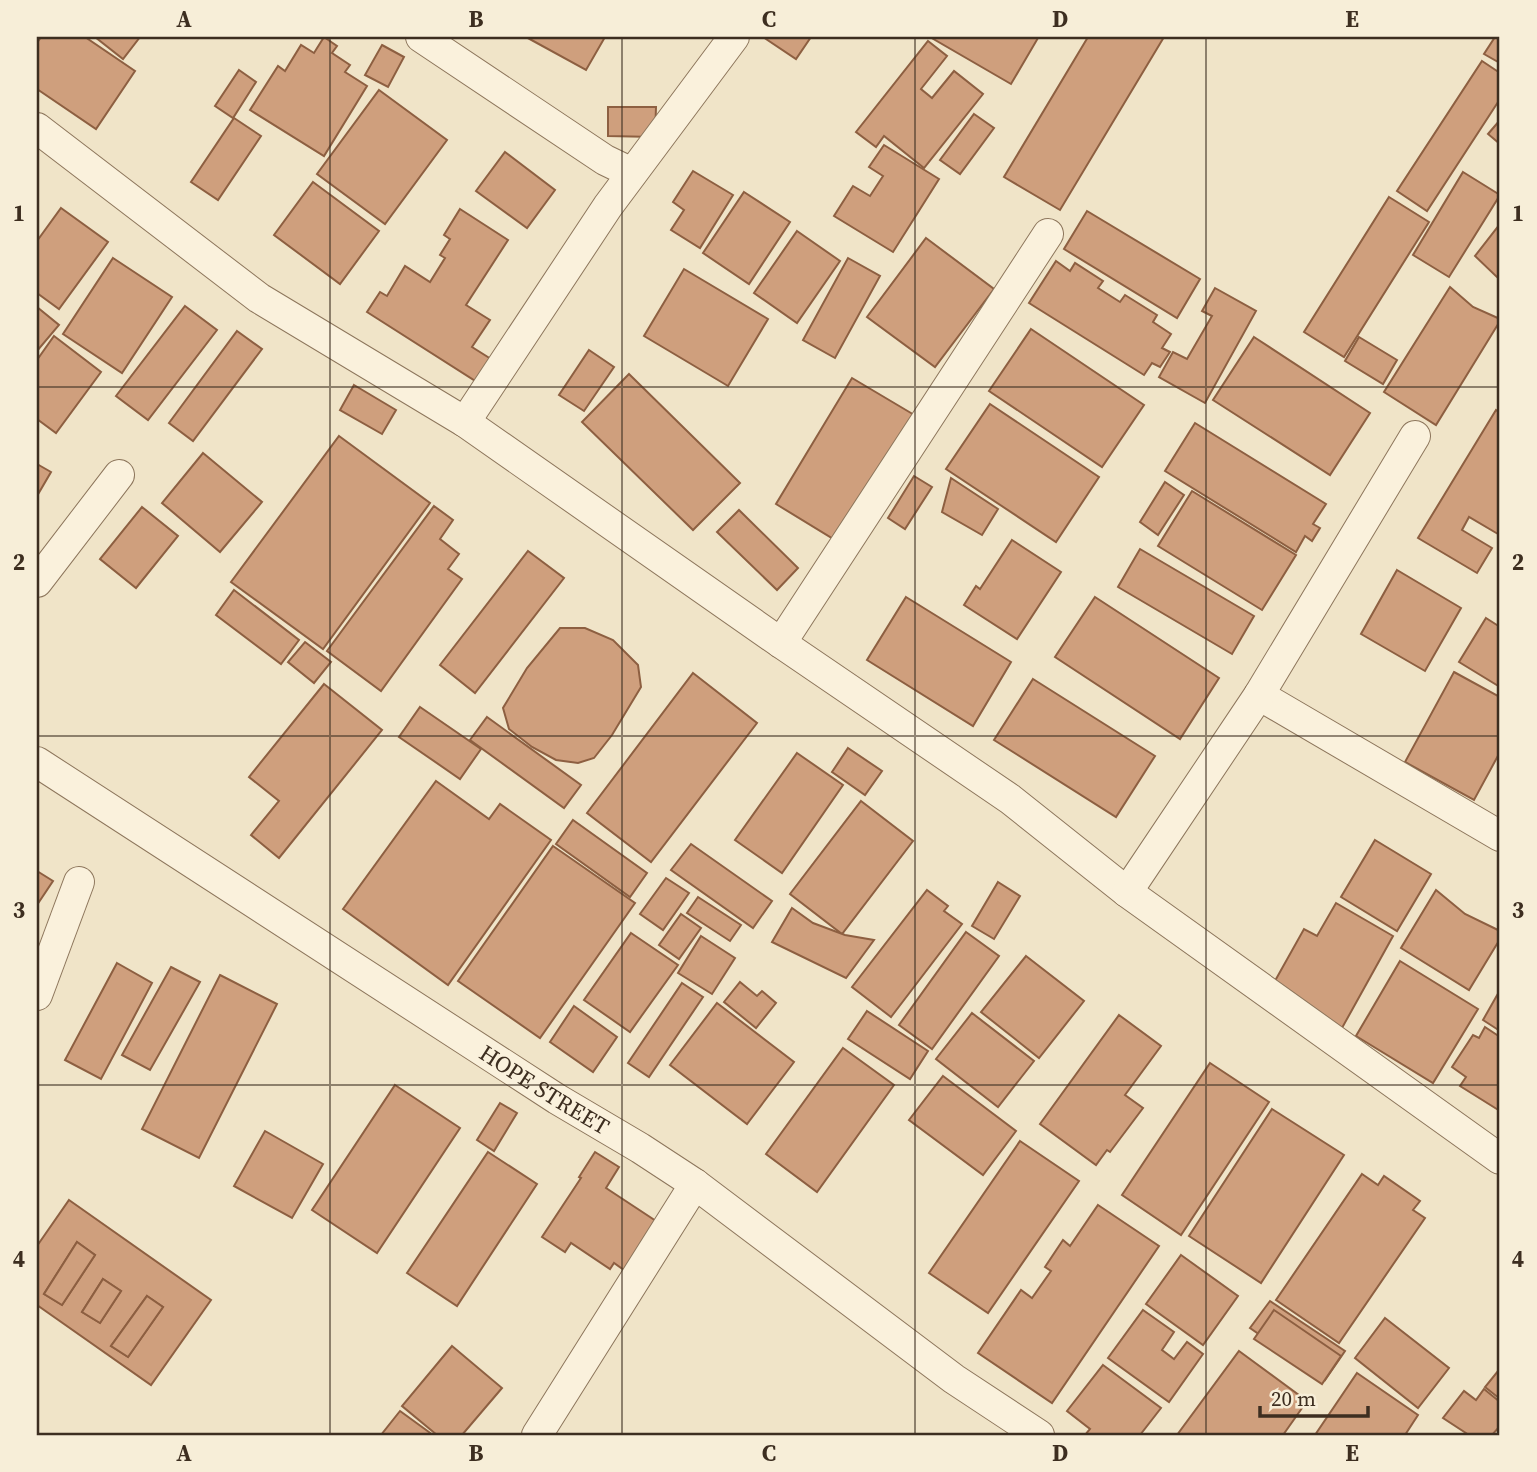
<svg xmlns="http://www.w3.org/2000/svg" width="1537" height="1472" font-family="'Source Serif 4',serif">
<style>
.building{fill:#cf9f7d;stroke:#8d5f41;stroke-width:2;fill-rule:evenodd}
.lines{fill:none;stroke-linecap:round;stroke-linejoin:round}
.minor-casing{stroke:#8d765c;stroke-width:32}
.minor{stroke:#faf1dc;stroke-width:30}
.grid{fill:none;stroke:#3d2e20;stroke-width:2;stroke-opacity:0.55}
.labels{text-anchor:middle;stroke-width:6;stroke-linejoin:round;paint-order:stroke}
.street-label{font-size:23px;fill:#3d2e20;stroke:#f7eed8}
.neatline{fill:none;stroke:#3d2e20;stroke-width:2.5}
.grid-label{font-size:23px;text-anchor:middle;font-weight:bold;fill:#3d2e20}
</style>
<rect width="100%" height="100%" fill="#f0e4c8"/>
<!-- building -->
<g class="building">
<path d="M41 37H85L135 71 96 129 37 89V43Z"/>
<path d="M95 37H140L123 59Z"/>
<path d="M324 37 337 46 332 53 350 65 345 72 367 86 324 156 250 110 278 66 285 71 301 45 314 53Z"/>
<path d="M526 37H605L586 70Z"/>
<path d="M763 37H811L796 59Z"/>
<path d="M930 37H1036L1038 38 1011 84Z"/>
<path d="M1088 37H1164L1060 210 1004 177Z"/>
<path d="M1495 37H1500V63L1484 54Z"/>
<path d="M928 41 947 56 921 89 932 98 954 71 983 94 924 168 884 136 876 147 856 132Z"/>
<path d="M382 45 404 57 388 87 365 75Z"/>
<path d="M1482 61 1500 73V99L1427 211 1397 191Z"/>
<path d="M239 70 256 82 233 118 215 106Z"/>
<path d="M379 90 447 140 385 224 317 174Z"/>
<path d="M608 107H656L655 137 608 136Z"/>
<path d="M974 114 994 128 960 174 940 160Z"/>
<path d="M234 118 261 136 218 200 191 182Z"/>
<path d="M1500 120V144L1488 134Z"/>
<path d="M884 145 939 179 893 252 834 216 853 186 870 196 883 176 869 167Z"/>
<path d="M505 152 555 190 527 228 476 191Z"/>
<path d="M693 171 733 195 700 248 671 230 684 210 673 202Z"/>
<path d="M1463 172 1500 195 1449 277 1413 255Z"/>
<path d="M313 182 379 231 340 284 274 235Z"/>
<path d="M744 192 790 222 749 284 703 253Z"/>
<path d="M1389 197 1429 222 1344 357 1304 332Z"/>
<path d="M61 208 108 242 59 309 37 293V241Z"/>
<path d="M460 209 508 240 466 305 490 320 472 347 491 359 477 382 367 312 380 292 387 296 405 266 430 282 445 258 440 255 450 239 444 235Z"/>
<path d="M1087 211 1200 279 1177 318 1064 249Z"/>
<path d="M1500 224V280L1475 256Z"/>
<path d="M797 231 840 261 797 323 754 293Z"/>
<path d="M926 238 994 289 935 367 867 317Z"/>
<path d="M113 258 172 297 122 373 63 334Z"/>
<path d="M848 258 880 276 835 358 803 340Z"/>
<path d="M1056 261 1070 271 1075 263 1103 281 1098 288 1120 302 1125 295 1157 315 1153 322 1171 334 1162 348 1170 352 1160 367 1152 363 1144 375 1029 303Z"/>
<path d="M684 269 768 319 728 386 644 336Z"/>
<path d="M1450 287 1473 307 1500 319V321L1436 425 1384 392Z"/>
<path d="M1215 288 1256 311 1205 403 1159 377 1173 352 1187 359 1212 316 1202 311Z"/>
<path d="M185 306 217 330 148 420 116 396Z"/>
<path d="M37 307 59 325 37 351Z"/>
<path d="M1031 329 1144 405 1102 467 989 391Z"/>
<path d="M237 331 262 349 193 441 169 423Z"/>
<path d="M54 336 101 372 56 433 37 419V360Z"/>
<path d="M1254 337 1370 413 1330 475 1213 400Z"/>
<path d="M1359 337 1397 360 1383 384 1345 361Z"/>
<path d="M589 350 614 367 584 411 559 395Z"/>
<path d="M629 374 740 483 693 530 582 422Z"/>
<path d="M852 378 916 416 840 543 776 504Z"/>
<path d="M354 385 396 410 382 434 340 410Z"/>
<path d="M990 404 1099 477 1056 542 946 469Z"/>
<path d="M1496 410 1500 413V531L1498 534 1469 517 1462 530 1492 548 1477 573 1418 538Z"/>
<path d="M1195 423 1326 504 1313 524 1320 528 1312 541 1305 536 1296 552 1165 471Z"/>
<path d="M339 436 430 503 323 649 231 582Z"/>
<path d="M203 453 262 502 220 552 162 503Z"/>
<path d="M37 464 51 472 37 496Z"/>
<path d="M914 476 932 487 905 529 888 518Z"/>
<path d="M951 478 998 509 982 535 942 512Z"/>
<path d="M1165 482 1184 495 1158 535 1140 522Z"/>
<path d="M1192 491 1296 555 1262 610 1158 546Z"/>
<path d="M434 506 453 520 440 539 459 554 448 569 462 579 381 691 327 651Z"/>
<path d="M142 507 178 536 136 588 100 559Z"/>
<path d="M739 510 798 568 777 590 717 532Z"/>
<path d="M1012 540 1061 572 1017 639 964 605 976 586 980 589Z"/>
<path d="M1140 549 1254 616 1232 654 1118 587Z"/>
<path d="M528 551 564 578 475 693 440 665Z"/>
<path d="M1397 570 1461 608 1425 671 1361 634Z"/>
<path d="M234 590 299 640 281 664 216 615Z"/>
<path d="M906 597 1011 662 973 726 867 660Z"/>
<path d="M1095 597 1219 678 1180 739 1055 657Z"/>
<path d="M1486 618 1500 627V687L1459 662Z"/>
<path d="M560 628H585L613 640 638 665 641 687 612 735 594 758 578 763 556 760 532 747 509 729 503 708 527 668Z"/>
<path d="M305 642 331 662 314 683 288 662Z"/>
<path d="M1454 672 1500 697V752L1474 800 1405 762Z"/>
<path d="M693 673 757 723 651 862 587 813Z"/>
<path d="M1033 679 1155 756 1116 817 994 740Z"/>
<path d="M324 684 382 730 279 858 251 835 279 801 249 777Z"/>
<path d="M420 707 481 749 460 779 399 737Z"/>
<path d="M487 717 581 785 564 808 470 740Z"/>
<path d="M848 748 882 771 865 795 832 772Z"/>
<path d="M797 753 843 785 782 873 735 840Z"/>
<path d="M436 781 489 819 500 804 551 840 448 985 343 909Z"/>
<path d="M861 801 913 841 842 934 790 894Z"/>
<path d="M573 820 647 873 630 897 556 844Z"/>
<path d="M1375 840 1431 874 1397 931 1341 897Z"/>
<path d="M691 844 772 901 753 928 671 870Z"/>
<path d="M553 846 635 903 540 1038 458 981Z"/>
<path d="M37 871 53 881 37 905Z"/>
<path d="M666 878 689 893 663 930 640 914Z"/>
<path d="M998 882 1020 896 994 939 972 926Z"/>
<path d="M927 890 948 906 944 911 962 924 891 1017 852 987Z"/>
<path d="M1436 890 1465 914 1500 931V939L1469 990 1401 948Z"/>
<path d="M698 897 741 925 730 941 687 913Z"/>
<path d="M1336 903 1393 936 1342 1028 1271 988 1304 929 1317 936Z"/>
<path d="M792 908 813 923 845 935 874 940 846 978 772 942Z"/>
<path d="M681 914 701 928 679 959 659 945Z"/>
<path d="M966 932 999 956 932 1049 899 1025Z"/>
<path d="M631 933 678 965 630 1032 584 1000Z"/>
<path d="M701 936 735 958 712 994 678 973Z"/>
<path d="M1026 956 1084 1001 1039 1058 981 1012Z"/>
<path d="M1400 961 1478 1009 1433 1083 1356 1036Z"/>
<path d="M117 963 152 983 101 1079 65 1060Z"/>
<path d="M171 967 200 982 150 1070 122 1055Z"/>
<path d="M220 975 277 1004 199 1158 142 1129Z"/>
<path d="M740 982 757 996 762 991 776 1003 756 1028 724 1002Z"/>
<path d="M682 983 703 997 649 1077 628 1063Z"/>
<path d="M1500 990V1031L1483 1020Z"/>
<path d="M717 1003 794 1062 747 1124 670 1065Z"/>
<path d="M574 1006 617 1037 593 1072 550 1042Z"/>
<path d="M867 1011 928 1051 910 1079 848 1039Z"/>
<path d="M972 1013 1034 1061 998 1107 936 1059Z"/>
<path d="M1119 1015 1161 1046 1125 1095 1143 1108 1110 1152 1107 1150 1096 1165 1040 1124Z"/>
<path d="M1485 1027 1500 1037V1111L1460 1086 1466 1077 1452 1067 1473 1035 1479 1038Z"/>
<path d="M843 1048 894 1085 817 1192 766 1154Z"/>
<path d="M1210 1063 1269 1102 1181 1235 1122 1195Z"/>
<path d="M943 1076 1016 1131 983 1175 909 1120Z"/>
<path d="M395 1085 460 1128 377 1253 312 1210Z"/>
<path d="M500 1103 517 1113 494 1151 477 1140Z"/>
<path d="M1272 1109 1344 1155 1261 1283 1189 1236Z"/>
<path d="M265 1131 323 1164 292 1218 234 1186Z"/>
<path d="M1020 1141 1079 1181 988 1313 929 1273Z"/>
<path d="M488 1152 537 1184 457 1306 407 1273Z"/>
<path d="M595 1152 619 1167 606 1188 656 1221 624 1270 614 1263 610 1269 571 1243 565 1252 542 1237 581 1178 579 1177Z"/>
<path d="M1362 1174 1378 1185 1384 1176 1420 1201 1413 1210 1425 1218 1339 1343 1276 1300Z"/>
<path d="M69 1200 211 1300 151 1385 37 1305V1246ZM77 1242 95 1255 62 1305 44 1294ZM103 1279 121 1291 100 1323 82 1312ZM147 1296 163 1307 128 1357 111 1346Z"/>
<path d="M1098 1205 1159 1246 1052 1403 978 1353 1021 1290 1032 1298 1051 1271 1045 1267 1063 1240 1070 1246Z"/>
<path d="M77 1242 95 1255 62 1305 44 1294Z"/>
<path d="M1181 1255 1238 1296 1203 1345 1146 1304Z"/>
<path d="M103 1279 121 1291 100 1323 82 1312Z"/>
<path d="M147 1296 163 1307 128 1357 111 1346Z"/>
<path d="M1270 1301 1345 1351 1325 1380 1250 1328Z"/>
<path d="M1143 1310 1174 1332 1162 1350 1174 1359 1187 1342 1203 1354 1169 1402 1108 1358Z"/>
<path d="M1274 1310 1341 1356 1322 1384 1254 1339Z"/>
<path d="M1385 1318 1449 1368 1418 1408 1355 1358Z"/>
<path d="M452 1346 502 1388 462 1435H437L402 1406Z"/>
<path d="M1239 1351 1307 1401 1283 1435H1177Z"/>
<path d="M1103 1365 1161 1408 1140 1435H1085L1090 1429 1067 1411Z"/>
<path d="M1498 1371 1500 1373V1399L1485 1387Z"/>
<path d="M1357 1373 1418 1415 1405 1435H1315Z"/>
<path d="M1484 1389 1500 1402V1426L1492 1435H1469L1443 1418 1464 1391 1476 1400Z"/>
<path d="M400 1411 433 1435H381Z"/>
</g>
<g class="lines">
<!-- minor casing -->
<g class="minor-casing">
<g id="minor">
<path d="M421 37 605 160 632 173"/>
<path d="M37 128 259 298 465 422 781 643 1010 799 1127 892 1500 1159"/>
<path d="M465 422 608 206 734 37"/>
<path d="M37 582 119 475"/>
<path d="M781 643 1048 234"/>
<path d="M1259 695 1500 836"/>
<path id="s1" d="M37 762 557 1099 640 1148 695 1184 954 1379 1039 1435"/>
<path d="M1127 892 1259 695 1415 436"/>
<path d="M37 995 79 882"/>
<path d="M537 1435 695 1184"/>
</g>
</g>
<!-- minor -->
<use href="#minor" class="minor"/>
</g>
<!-- grid -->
<path class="grid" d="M330 37V1435M622 37V1435M915 37V1435M1206 37V1435M37 387H1500M37 736H1500M37 1085H1500"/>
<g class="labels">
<!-- street labels -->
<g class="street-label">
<text dy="8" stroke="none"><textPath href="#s1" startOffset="604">HOPE STREET</textPath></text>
</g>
</g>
<!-- border -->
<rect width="1537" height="1472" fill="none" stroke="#f7eed8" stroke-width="77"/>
<!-- scale -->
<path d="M1260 1406v10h108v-10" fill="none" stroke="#3d2e20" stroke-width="3.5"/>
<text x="1271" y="1406" font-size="21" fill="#3d2e20" stroke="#f7eed8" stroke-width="5" paint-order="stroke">20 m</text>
<rect x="38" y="38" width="1460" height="1396" class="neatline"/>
<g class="grid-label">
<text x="184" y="27">A</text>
<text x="476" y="27">B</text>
<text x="769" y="27">C</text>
<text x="1060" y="27">D</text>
<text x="1352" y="27">E</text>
<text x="19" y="221">1</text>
<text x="1518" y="221">1</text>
<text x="19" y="570">2</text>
<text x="1518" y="570">2</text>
<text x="19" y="918">3</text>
<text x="1518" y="918">3</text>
<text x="19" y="1267">4</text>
<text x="1518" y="1267">4</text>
<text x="184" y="1461">A</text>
<text x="476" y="1461">B</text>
<text x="769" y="1461">C</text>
<text x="1060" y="1461">D</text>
<text x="1352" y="1461">E</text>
</g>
</svg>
